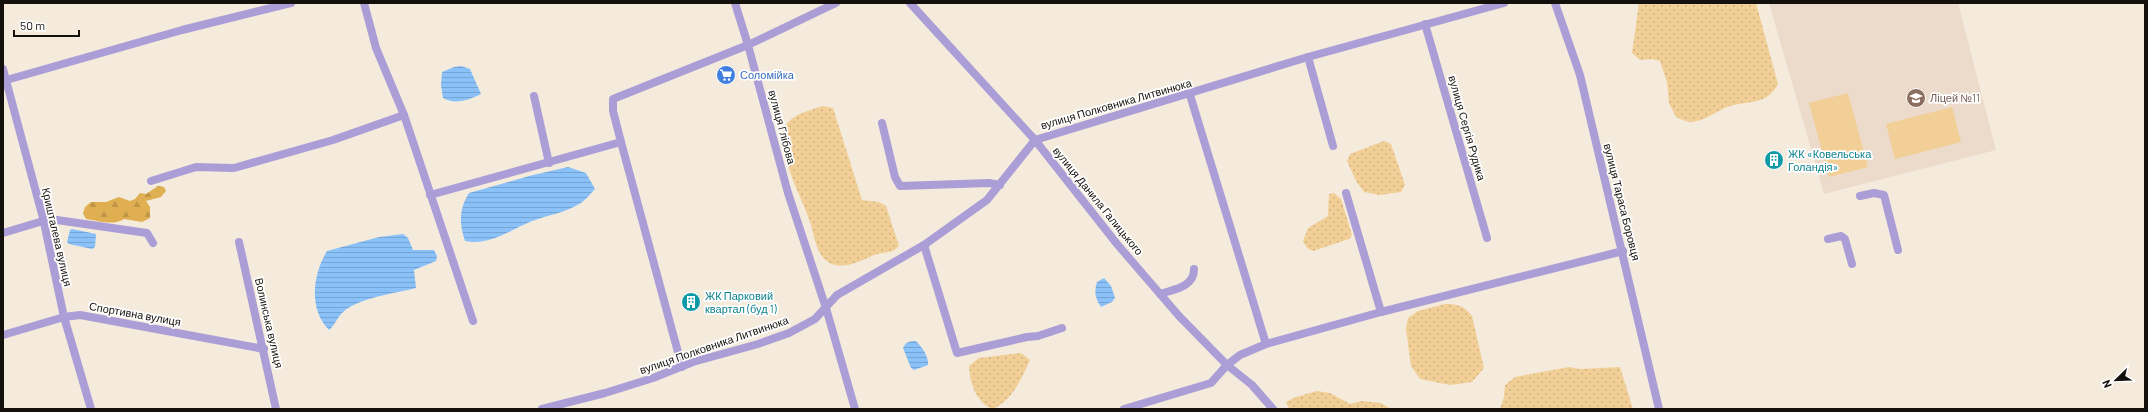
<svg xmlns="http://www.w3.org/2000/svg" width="2148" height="412" font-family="Barlow,sans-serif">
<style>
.education{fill:#ecdbca}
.grass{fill:url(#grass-dots)}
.forest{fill:url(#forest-firs)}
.pitch{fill:#f1cf96}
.water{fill:url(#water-rules)}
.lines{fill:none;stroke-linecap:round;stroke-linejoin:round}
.minor{stroke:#ab9ed7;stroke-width:8}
.labels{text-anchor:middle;stroke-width:3.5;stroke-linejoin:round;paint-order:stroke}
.shop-label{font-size:11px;fill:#366cbe;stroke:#fff;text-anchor:start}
.education-label{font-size:11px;fill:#785e54;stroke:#fff;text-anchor:start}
.street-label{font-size:11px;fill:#14110c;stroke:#fff}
.culture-label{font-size:11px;fill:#0d838f;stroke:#fff;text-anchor:start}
</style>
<defs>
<pattern id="grass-dots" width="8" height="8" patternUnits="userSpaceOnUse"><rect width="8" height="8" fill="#f1cf96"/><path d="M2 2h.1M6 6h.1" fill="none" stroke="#ceb180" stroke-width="1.8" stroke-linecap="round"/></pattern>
<pattern id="forest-firs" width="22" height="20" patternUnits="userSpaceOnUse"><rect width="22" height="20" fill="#e0af52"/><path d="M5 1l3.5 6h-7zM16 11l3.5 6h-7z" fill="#bf9646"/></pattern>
<pattern id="water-rules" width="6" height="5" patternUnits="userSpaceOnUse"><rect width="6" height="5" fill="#8ac1f9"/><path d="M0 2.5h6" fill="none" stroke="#76a5d4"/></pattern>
</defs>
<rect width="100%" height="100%" fill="#f4ebdc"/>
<!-- education -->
<path class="education" d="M1769 3H1958L1996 150 1824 194Z"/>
<!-- grass -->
<g class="grass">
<path d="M1639 3H1756L1778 84C1766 108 1742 99 1723 109 1712 114 1704 121 1691 122 1686 122 1681 119 1676 117L1669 103 1667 82 1660 61 1652 59 1640 60 1632 53Z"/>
<path d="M822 106 833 108 862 200 879 202 886 206 899 246C891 255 882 251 872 256 860 261 846 269 832 264 829 263 824 259 822 256 815 247 814 233 810 222 803 199 777 154 784 130 788 115 809 111 822 106Z"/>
<path d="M1384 141 1391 144 1405 185 1401 192 1380 195 1364 192 1356 181 1347 161 1350 154Z"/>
<path d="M1334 193 1341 199 1352 235 1349 239 1313 251 1307 248 1303 241 1308 228 1328 216 1329 194Z"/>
<path d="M1445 304C1458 304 1464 306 1472 316L1484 368 1472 382 1450 385 1420 379 1411 366 1406 329 1408 318 1418 311Z"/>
<path d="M1021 353 1030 360C1021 380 1013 399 993 409 976 403 970 383 969 366L979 358Z"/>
<path d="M1569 367 1580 369 1620 367 1633 409H1500L1504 397 1505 385 1515 377Z"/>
<path d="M1317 391 1330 393 1350 404 1362 401 1381 403 1391 409H1289L1286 402 1296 397Z"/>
</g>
<!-- forest -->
<path class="forest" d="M158 186 164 187 166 191 161 197 146 201 150 207V218L142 222 124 219C113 226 99 221 86 219L83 213 85 207 91 202H106L119 197 130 201 135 199 140 193 146 194Z"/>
<!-- pitch -->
<g class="pitch">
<path d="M1848 93 1868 167 1829 177 1809 103Z"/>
<path d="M1952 107 1961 142 1895 159 1886 124Z"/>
</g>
<!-- water -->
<g class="water">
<path d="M461 66 470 69 481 94C469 100 455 105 443 98L441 85 442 72 454 67Z"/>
<path d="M568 167 586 173 595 189C590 194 585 201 579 204 565 213 548 215 532 221 510 230 490 246 465 241 459 223 459 209 469 193L533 175Z"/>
<path d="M72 229 96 234 95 247 92 249 69 244 67 242 70 230Z"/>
<path d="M403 234 408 238 413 250H434L437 256 436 261 414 270 416 288C396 293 357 298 342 313 337 318 335 325 329 330 308 309 313 274 327 251L379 237Z"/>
<path d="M1104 278 1111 286 1115 298 1112 302 1101 307C1095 298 1094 292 1097 282Z"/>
<path d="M912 341H916C922 347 929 357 928 365L914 370 911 368 903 348 906 343Z"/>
</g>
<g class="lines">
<!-- minor -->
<g class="minor">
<path d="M364 3 376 48 404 115 473 321"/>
<path d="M836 3 748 45 788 193 826 308 855 409"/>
<path d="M910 3 1035 140 1117 244 1179 316 1227 365 1252 385 1273 409"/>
<path d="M1555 3 1580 75 1659 409"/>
<path d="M1425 24 1487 238"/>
<path d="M1308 57 1333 146"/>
<path d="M3 69 43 218 64 317 91 409"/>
<path d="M3 81 182 30 291 3"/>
<path d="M1190 95 1266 344"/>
<path d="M534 96 549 163"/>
<path d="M882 123 895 177 900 186 989 183 1000 185"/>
<path d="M621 142 613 111V99L748 45 735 3"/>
<path d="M151 181 196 167 234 168 333 140 404 115"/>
<path d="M1346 193 1381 312"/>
<path d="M430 195 621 142 682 367"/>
<path d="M1860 196 1874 193 1884 195 1898 250"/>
<path d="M43 218 147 233 153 243"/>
<path d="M3 233 43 221"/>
<path d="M1828 239 1841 236 1845 239 1852 264"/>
<path d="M239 242 276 409"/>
<path d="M924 245 957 353 1027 337 1038 336 1062 328"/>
<path d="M1160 294C1175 289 1194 287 1194 269"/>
<path d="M3 335 64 317 80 315 264 349"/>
<path d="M542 409 605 393 653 378 693 362 758 344 789 333 815 319 837 295 924 245 987 200 1035 140 1308 57 1504 3"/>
<path d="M1124 409 1211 383 1227 365 1240 355 1266 344 1381 312 1623 251"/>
</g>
</g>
<!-- icons -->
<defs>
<g id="supermarket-disc" transform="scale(1)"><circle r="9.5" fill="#3f7fe0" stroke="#fff"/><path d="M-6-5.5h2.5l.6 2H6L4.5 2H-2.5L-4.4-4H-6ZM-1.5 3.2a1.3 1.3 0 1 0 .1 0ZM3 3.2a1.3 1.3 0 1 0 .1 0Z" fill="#fff"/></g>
<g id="school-disc" transform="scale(1)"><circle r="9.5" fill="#8d6e63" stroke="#fff"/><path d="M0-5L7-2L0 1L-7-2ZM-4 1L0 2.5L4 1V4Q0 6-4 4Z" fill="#fff"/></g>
<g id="building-disc" transform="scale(1)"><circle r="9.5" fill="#0f9aa8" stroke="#fff"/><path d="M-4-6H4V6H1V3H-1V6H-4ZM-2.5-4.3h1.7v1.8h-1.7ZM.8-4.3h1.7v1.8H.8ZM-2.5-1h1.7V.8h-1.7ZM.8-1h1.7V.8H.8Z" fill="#fff"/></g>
</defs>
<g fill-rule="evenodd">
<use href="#supermarket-disc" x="726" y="75"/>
<use href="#school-disc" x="1916" y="98"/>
<use href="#building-disc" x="1774" y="160"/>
<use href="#building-disc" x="691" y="302"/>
</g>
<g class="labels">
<!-- shop labels -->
<g class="shop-label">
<text x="740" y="79">Соломійка</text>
</g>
<!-- education labels -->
<g class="education-label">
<text x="1930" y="102">Ліцей №11</text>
</g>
<!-- street labels -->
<g class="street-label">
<text transform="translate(1116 104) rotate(-16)" y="4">вулиця Полковника Литвинюка</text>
<text transform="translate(782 127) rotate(75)" y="4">вулиця Глібова</text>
<text transform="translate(1467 128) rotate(74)" y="4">вулиця Сергія Рудика</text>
<text transform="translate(1098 201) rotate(51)" y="4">вулиця Данила Галицького</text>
<text transform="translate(1622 202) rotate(76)" y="4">вулиця Тараса Боровця</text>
<text transform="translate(57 237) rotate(77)" y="4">Кришталева вулиця</text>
<text transform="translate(135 314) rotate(10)" y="4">Спортивна вулиця</text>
<text transform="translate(269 323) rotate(77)" y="4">Волинська вулиця</text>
<text transform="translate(714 345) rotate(-19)" y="4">вулиця Полковника Литвинюка</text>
</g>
<!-- culture labels -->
<g class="culture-label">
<text x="1788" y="158">ЖК «Ковельська<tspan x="1788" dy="13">Голандія»</tspan></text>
<text x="705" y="300">ЖК Парковий<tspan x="705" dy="13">квартал (буд 1)</tspan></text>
</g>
</g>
<!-- border -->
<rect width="2148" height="412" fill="none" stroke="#14110c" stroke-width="8"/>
<!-- north arrow -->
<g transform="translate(2116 380) rotate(247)" stroke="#ffffff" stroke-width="3" paint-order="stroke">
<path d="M0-3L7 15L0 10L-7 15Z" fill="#14110c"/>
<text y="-6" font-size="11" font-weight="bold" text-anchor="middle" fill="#14110c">N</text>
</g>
<!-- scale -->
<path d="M14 30v6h65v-6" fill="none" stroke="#14110c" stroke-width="2"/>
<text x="20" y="30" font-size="12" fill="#14110c" stroke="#ffffff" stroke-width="3" paint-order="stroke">50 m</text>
</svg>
